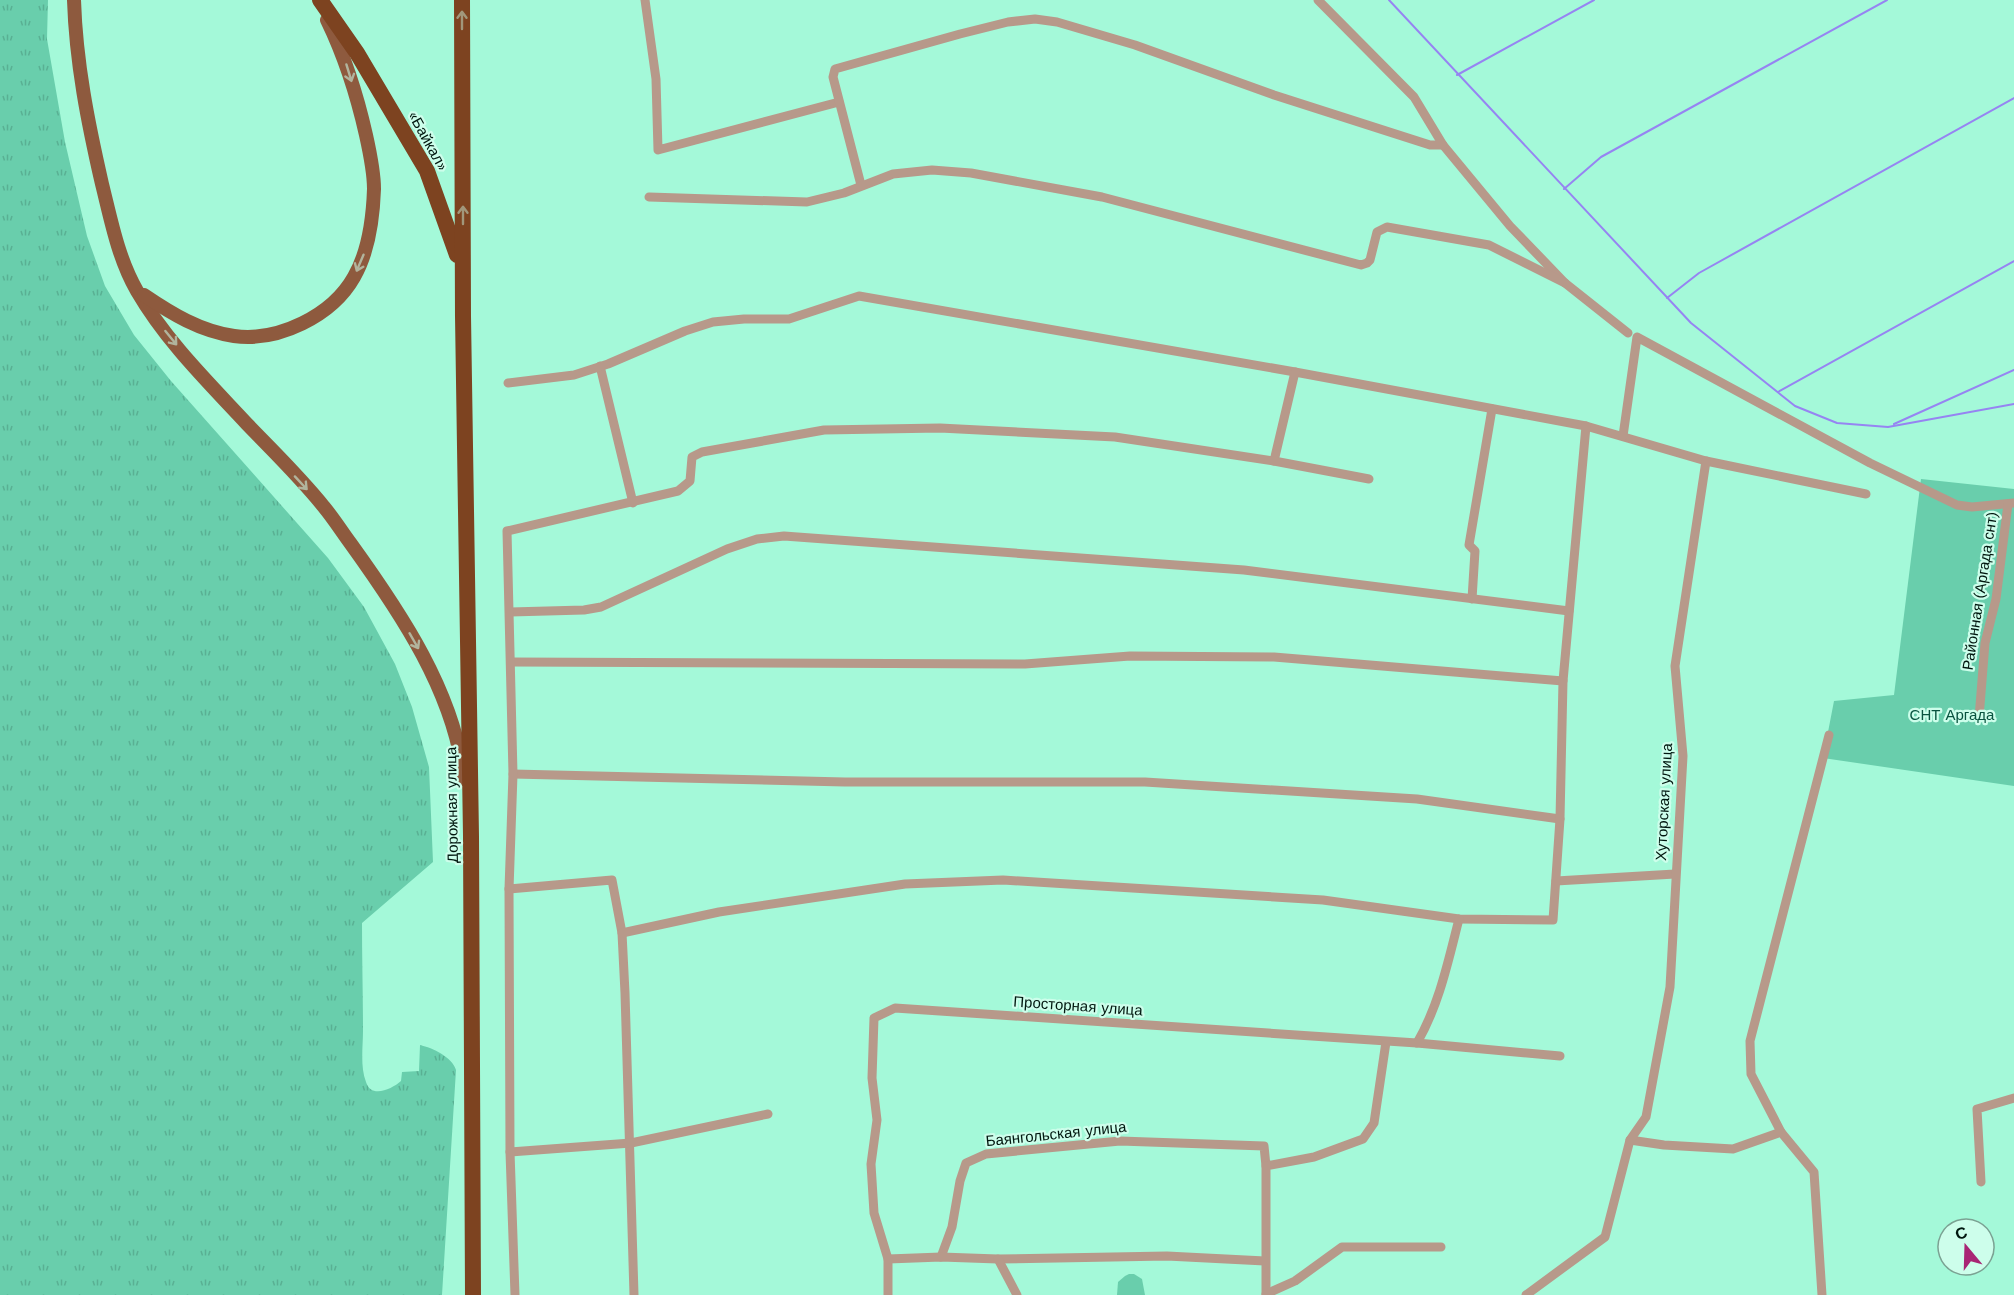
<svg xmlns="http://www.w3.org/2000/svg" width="2014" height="1295" font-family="'Work Sans',sans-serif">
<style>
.grass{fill:url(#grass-tufts)}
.garden{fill:#69ceac}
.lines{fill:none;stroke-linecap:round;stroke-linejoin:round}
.stream{stroke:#9684f2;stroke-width:2}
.street{stroke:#b7998a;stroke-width:9}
.primary{stroke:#8e5a3e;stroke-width:14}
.highway{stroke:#7d4320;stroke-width:16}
.oneway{stroke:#a1977b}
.oneway2{stroke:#b1b49d}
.labels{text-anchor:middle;stroke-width:4.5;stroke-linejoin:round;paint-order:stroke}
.street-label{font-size:15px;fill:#00170f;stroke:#cdfeeb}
.park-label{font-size:15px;fill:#09533f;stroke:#cdfeeb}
</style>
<defs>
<pattern id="grass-tufts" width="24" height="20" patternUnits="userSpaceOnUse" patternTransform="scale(1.5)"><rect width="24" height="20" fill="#69ceac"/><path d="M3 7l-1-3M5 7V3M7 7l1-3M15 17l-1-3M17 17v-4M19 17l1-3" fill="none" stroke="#59b093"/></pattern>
</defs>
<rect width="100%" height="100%" fill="#a4f9d9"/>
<!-- grass -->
<path class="grass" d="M0 0H48L47 39 65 142 87 236 105 286 134 335 171 381 328 558 364 607 395 664 412 707 429 767 433 862 362 923C362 959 363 995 363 1031 363 1046 360 1067 366 1082 371 1099 392 1089 401 1081L402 1072 419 1071 420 1045C433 1048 452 1057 456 1070L442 1295H0Z"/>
<!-- garden -->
<g class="garden">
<path d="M1921 479 2014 489V786L1823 758 1834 701 1894 695Z"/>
<path d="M1129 1274H1134L1142 1279 1145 1295H1117L1118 1282 1125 1276Z"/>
</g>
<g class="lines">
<!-- stream -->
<g class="stream">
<path d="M1389 0 1691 323 1795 406 1837 423 1888 427 2014 404"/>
<path d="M1457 75 1594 0"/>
<path d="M1564 189 1601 157 1887 0"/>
<path d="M1667 298 1699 273 2014 98"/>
<path d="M1778 392 2014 261"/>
<path d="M1894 424 2014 370"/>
</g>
<!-- street -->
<g class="street">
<path d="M645 0 656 79 658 150 839 102"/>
<path d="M1318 0 1414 97 1443 145 1510 226 1565 283 1628 333"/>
<path d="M861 185 833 77 835 69 960 34 1008 22 1035 19 1057 22 1135 45 1274 95 1430 145H1443"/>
<path d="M649 197 807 202 844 193 893 174 932 170 971 173 1102 197 1361 265 1367 263 1370 260 1377 232 1387 227 1489 245 1565 283"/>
<path d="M600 366 633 503"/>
<path d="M508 383 574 375 608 364 685 331 713 322 744 319H789L859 296 1295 372 1586 426 1706 461 1866 494"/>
<path d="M1623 436 1637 337 1870 463 1957 505 1972 507 2014 503"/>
<path d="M1274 461 1295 372"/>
<path d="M1472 599 1475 551 1469 545 1492 409"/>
<path d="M510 612 584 610 601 607 727 549 757 539 784 536 1244 570 1569 611"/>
<path d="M511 662 1025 664 1130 656 1274 657 1563 681"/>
<path d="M1979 718 1985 643 1996 599 2008 504"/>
<path d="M513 774 845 782H1145L1417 799 1560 819"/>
<path d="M1556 881 1675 874"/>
<path d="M509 889 612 880 622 933 625 993 634 1295"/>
<path d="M622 933 719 912 905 884 1003 880 1323 900 1459 919 1553 920 1560 819 1563 681 1586 426"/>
<path d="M1417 1043C1439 1005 1448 962 1459 919"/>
<path d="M1630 1140 1664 1145 1733 1149 1781 1132"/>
<path d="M510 1152 631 1143 768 1114"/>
<path d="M1981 1182 1977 1109 2014 1098"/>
<path d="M941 1257 952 1227 960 1181 966 1163 986 1154 1120 1141 1264 1146 1266 1166"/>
<path d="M888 1259 941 1257 998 1259 1167 1256 1265 1261"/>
<path d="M998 1259 1017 1295"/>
<path d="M1266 1294 1295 1281 1342 1247H1441"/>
<path d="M515 1295 510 1152 509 889 513 774 507 531 678 491 690 481 692 457 702 452 824 430 940 428 1115 437 1274 461 1369 479"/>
<path d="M888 1295V1259L874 1213 871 1164 877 1120 872 1078 874 1018 895 1008 1417 1043 1560 1056"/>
<path d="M1266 1295V1166L1314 1157 1363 1139 1374 1123 1386 1042"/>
<path d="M1526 1295 1605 1237 1630 1140 1646 1117 1670 987 1683 756 1675 666 1706 461"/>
<path d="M1822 1295 1814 1172 1781 1132 1751 1074 1750 1041 1829 735"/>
</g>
<!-- primary -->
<g class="primary">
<path d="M74 0C76 63 88 123 102 184 111 220 118 258 137 291 166 341 208 382 247 424 273 451 301 478 324 507 334 519 342 532 351 544 400 612 455 693 464 779"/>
<path d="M144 295C172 314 200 331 234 336 278 342 332 316 354 277 369 251 373 219 374 189 374 171 370 153 366 135 357 95 345 57 327 20"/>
</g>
<!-- highway -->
<g class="highway">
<path d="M320 0 357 53 427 171 457 255"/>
<path d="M462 0 463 316 471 836 473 1295"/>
</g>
</g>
<!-- one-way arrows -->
<defs><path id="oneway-shaft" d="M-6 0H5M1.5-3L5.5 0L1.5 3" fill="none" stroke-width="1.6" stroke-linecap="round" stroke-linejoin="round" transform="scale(1.5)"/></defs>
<g class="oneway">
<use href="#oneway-shaft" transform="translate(462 20) rotate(-90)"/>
<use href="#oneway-shaft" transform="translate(463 215) rotate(-90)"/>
</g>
<g class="oneway2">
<use href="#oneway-shaft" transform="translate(349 73) rotate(73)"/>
<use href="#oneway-shaft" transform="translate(360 263) rotate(113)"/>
<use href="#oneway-shaft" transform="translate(171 338) rotate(51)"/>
<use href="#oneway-shaft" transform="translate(301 483) rotate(47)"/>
<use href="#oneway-shaft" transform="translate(414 641) rotate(60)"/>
</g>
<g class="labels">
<!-- street labels -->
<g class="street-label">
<text transform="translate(428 141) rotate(61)" y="5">«Байкал»</text>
<text transform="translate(1980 591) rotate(-81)" y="5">Районная (Аргада снт)</text>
<text transform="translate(1664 802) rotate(-87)" y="5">Хуторская улица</text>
<text transform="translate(452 805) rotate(-91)" y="5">Дорожная улица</text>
<text transform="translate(1078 1006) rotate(4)" y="5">Просторная улица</text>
<text transform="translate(1056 1134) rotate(-6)" y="5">Баянгольская улица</text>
</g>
<!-- park labels -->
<g class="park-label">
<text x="1952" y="720">СНТ Аргада</text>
</g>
</g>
<!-- north arrow -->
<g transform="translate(1966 1247) rotate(341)"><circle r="28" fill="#cdfeeb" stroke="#7ba293" stroke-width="1.5"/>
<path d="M0-4.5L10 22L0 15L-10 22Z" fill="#a82674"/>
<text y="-9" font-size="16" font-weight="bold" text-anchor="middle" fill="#00170f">С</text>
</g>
</svg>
